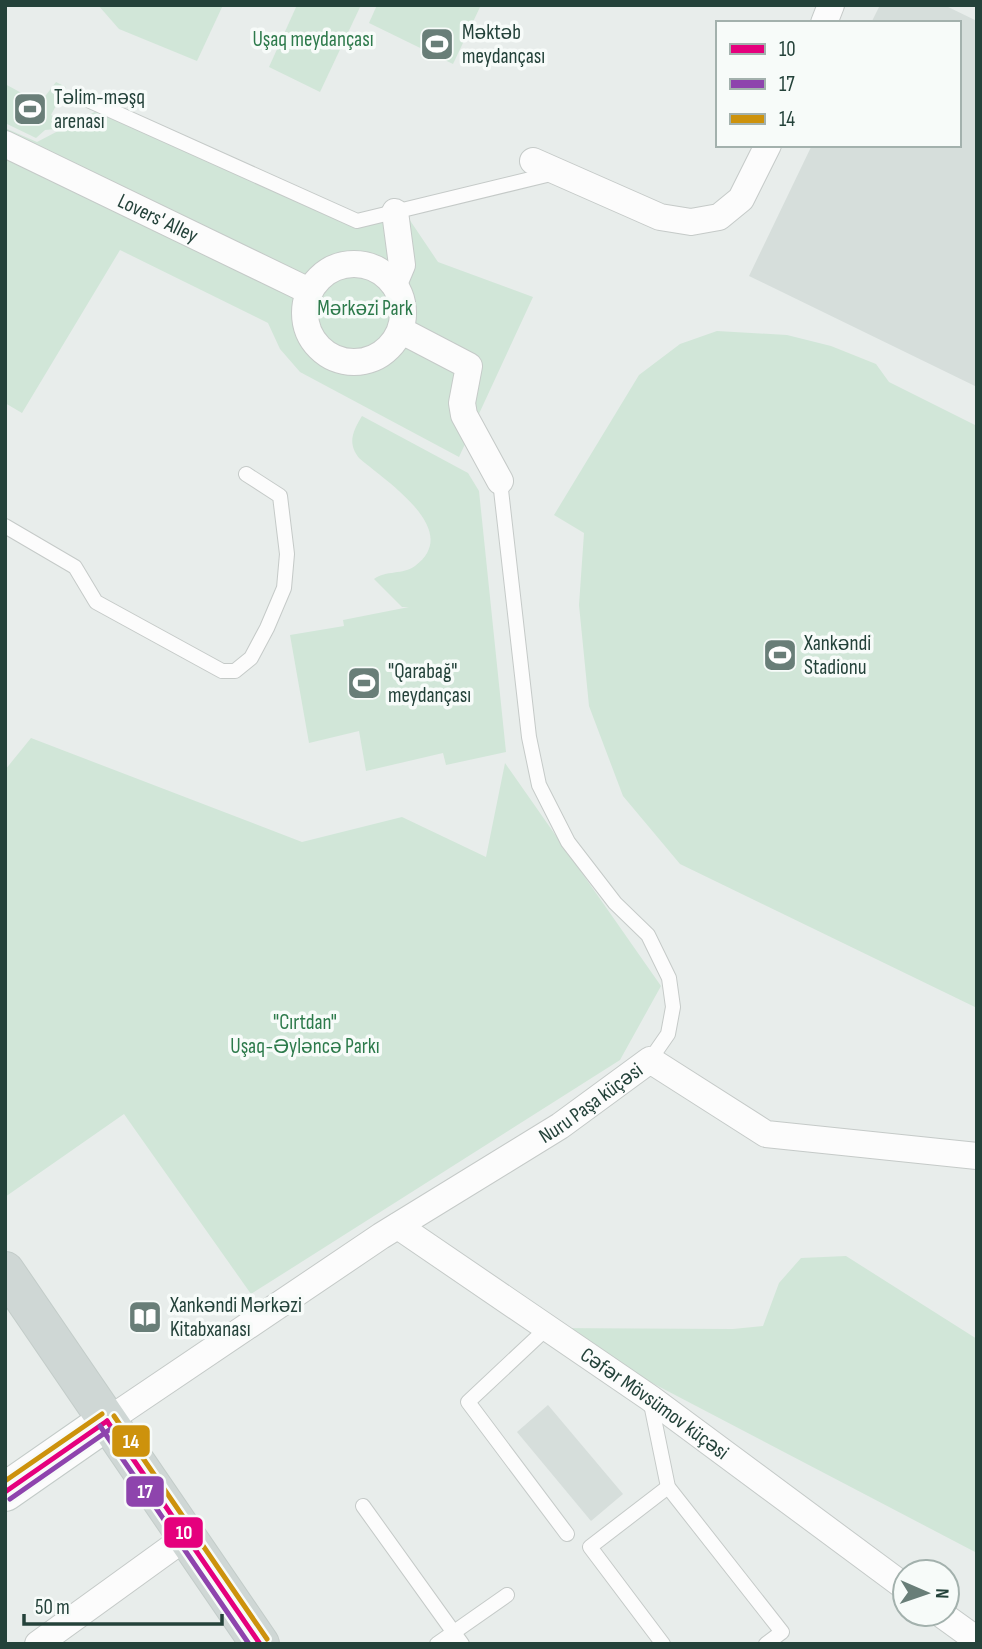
<svg xmlns="http://www.w3.org/2000/svg" width="982" height="1649" font-family="'Sofia Sans Condensed',sans-serif">
<style>
.built{fill:#d6dedb}
.green{fill:#d1e6d8}
.lines{fill:none;stroke-linecap:round;stroke-linejoin:round}
.lane-casing{stroke:#c5cac8;stroke-width:16}
.street-casing{stroke:#c5cac8;stroke-width:28}
.secondary-casing{stroke:#c3cbc8;stroke-width:40}
.primary-casing{stroke:#c3ccc9;stroke-width:40}
.lane{stroke:#fcfcfc;stroke-width:14}
.street{stroke:#fcfcfc;stroke-width:26}
.secondary{stroke:#fcfcfc;stroke-width:38}
.primary{stroke:#cfd7d5;stroke-width:38}
.bus-1-casing{stroke:#f7fbf9;stroke-width:10}
.bus-2-casing{stroke:#f7fbf9;stroke-width:10}
.bus-3-casing{stroke:#f7fbf9;stroke-width:10}
.bus-1{stroke:#e5007d;stroke-width:5}
.bus-2{stroke:#8e44ad;stroke-width:5}
.bus-3{stroke:#cd920c;stroke-width:5}
.labels{text-anchor:middle;stroke-width:7;stroke-linejoin:round;paint-order:stroke}
.poi-label{font-size:21px;fill:#24423a;stroke:#f7fbf9;text-anchor:start}
.park-label{font-size:21px;fill:#2d7a4b;stroke:#f7fbf9}
.street-label{font-size:21px;fill:#24423a;stroke:#f7fbf9}
.line-badge{stroke:#f7fbf9;stroke-width:2.5}
.badge-label{font-size:19px;text-anchor:middle;font-weight:bold;fill:#fff}
</style>
<rect width="100%" height="100%" fill="#e8edeb"/>
<!-- built -->
<g class="built">
<path d="M880 5H944L977 21V387L749 276 812 145H959V23H871Z"/>
<path d="M548 1405 623 1494 591 1521 517 1432Z"/>
</g>
<!-- green -->
<g class="green">
<path d="M98 5H223L197 61 119 29Z"/>
<path d="M297 5H361L320 92 269 67Z"/>
<path d="M377 5H481L453 64 369 23Z"/>
<path d="M56 82 66 87 51 115 67 124 56 129 45 130 36 138 5 123V84L40 103Z"/>
<path d="M102 108 359 222 405 213 438 262 533 297 459 457 300 372 280 349 268 323 120 250 22 413 5 403V128L37 142Z"/>
<path d="M717 331 787 335 831 346 876 364 889 382 977 426V1008L680 864 623 796 589 706 579 605 584 533 554 515 639 375 680 344Z"/>
<path d="M362 416 468 473 479 491 506 752 446 765 443 753 366 771 359 731 309 743 290 635 344 626 343 620 409 607H402L374 579C386 570 403 575 415 566 464 530 384 480 359 458 347 443 353 431 362 416Z"/>
<path d="M31 738 302 842 402 817 486 857 505 763 661 986 620 1060 251 1294 124 1114 5 1197V770Z"/>
<path d="M846 1256 977 1339V1553L547 1328 733 1329 763 1326 779 1283 801 1258Z"/>
</g>
<g class="lines">
<!-- lane casing -->
<g class="lane-casing">
<g id="lane">
<path d="M79 96 357 221 555 173"/>
<path d="M500 481 529 737 539 785 568 842 615 903 648 935 669 978 673 1007 668 1034 650 1060"/>
<path d="M5 526 75 567 96 602 222 671H235L251 658 267 628 284 588 287 554 280 496 246 474"/>
<path d="M547 1328 468 1402 567 1534"/>
<path d="M650 1399 668 1487 782 1632 766 1644"/>
<path d="M363 1506 462 1644"/>
<path d="M437 1644 507 1595"/>
<path d="M663 1644 590 1547 668 1487"/>
</g>
</g>
<!-- street casing -->
<g class="street-casing">
<g id="street">
<path d="M824 23 831 5"/>
<path id="s1" d="M5 144 309 291"/>
<path d="M533 161 660 217 691 222 719 217 741 199 768 145"/>
<circle cx="354" cy="313" r="49"/>
<path d="M394 284 402 265 395 212"/>
<path d="M402 331 469 366 462 403 464 415 500 481"/>
<path id="s2" d="M398 1226 650 1398 905 1587"/>
<path id="s3" d="M107 1421 381 1236 560 1126 650 1060 766 1134 977 1156"/>
<path d="M941 1614 977 1640"/>
<path d="M38 1644 186 1537"/>
</g>
</g>
<!-- secondary casing -->
<g class="secondary-casing">
<path id="secondary" d="M5 1492 107 1421"/>
</g>
<!-- primary casing -->
<g class="primary-casing">
<path id="primary" d="M5 1271 260 1644"/>
</g>
<!-- lane -->
<use href="#lane" class="lane"/>
<!-- street -->
<use href="#street" class="street"/>
<!-- secondary -->
<use href="#secondary" class="secondary"/>
<!-- primary -->
<use href="#primary" class="primary"/>
<!-- bus-1 casing -->
<g class="bus-1-casing">
<g id="bus-1">
<path d="M107 1421 260 1644"/>
<path d="M5 1492 107 1421"/>
</g>
</g>
<!-- bus-2 casing -->
<g class="bus-2-casing">
<g id="bus-2">
<path d="M100 1426 249 1644"/>
<path d="M10 1499 112 1428"/>
</g>
</g>
<!-- bus-3 casing -->
<g class="bus-3-casing">
<g id="bus-3">
<path d="M114 1416 267 1639"/>
<path d="M5 1481 102 1414"/>
</g>
</g>
<!-- bus-1 -->
<use href="#bus-1" class="bus-1"/>
<!-- bus-2 -->
<use href="#bus-2" class="bus-2"/>
<!-- bus-3 -->
<use href="#bus-3" class="bus-3"/>
</g>
<!-- icons -->
<defs>
<g id="stadium-square" transform="scale(1.75)"><rect x="-9" y="-9" width="18" height="18" rx="4" fill="#697e78" stroke="#f7fbf9"/><path d="M0-5a6.5 5 0 1 0 0 10a6.5 5 0 1 0 0-10ZM-3.5-1.8h7v3.6h-7Z" fill="#fff"/></g>
<g id="library-square" transform="scale(1.75)"><rect x="-9" y="-9" width="18" height="18" rx="4" fill="#697e78" stroke="#f7fbf9"/><path d="M-6-4Q-3-5.5-.7-3.5V5Q-3 3-6 4ZM6-4Q3-5.5 .7-3.5V5Q3 3 6 4Z" fill="#fff"/></g>
</defs>
<g fill-rule="evenodd">
<use href="#stadium-square" x="437" y="44"/>
<use href="#stadium-square" x="30" y="109"/>
<use href="#stadium-square" x="780" y="655"/>
<use href="#stadium-square" x="364" y="683"/>
<use href="#library-square" x="145" y="1317"/>
</g>
<g class="labels">
<!-- poi labels -->
<g class="poi-label">
<text x="462" y="39">Məktəb<tspan x="462" dy="24">meydançası</tspan></text>
<text x="54" y="104">Təlim-məşq<tspan x="54" dy="24">arenası</tspan></text>
<text x="804" y="650">Xankəndi<tspan x="804" dy="24">Stadionu</tspan></text>
<text x="388" y="678">"Qarabağ"<tspan x="388" dy="24">meydançası</tspan></text>
<text x="170" y="1312">Xankəndi Mərkəzi<tspan x="170" dy="24">Kitabxanası</tspan></text>
</g>
<!-- park labels -->
<g class="park-label">
<text x="313" y="46">Uşaq meydançası</text>
<text x="365" y="315">Mərkəzi Park</text>
<text x="305" y="1029">"Cırtdan"<tspan x="305" dy="24">Uşaq-Əyləncə Parkı</tspan></text>
</g>
<!-- street labels -->
<g class="street-label">
<text dy="7" stroke="none"><textPath href="#s1" startOffset="170">Lovers' Alley</textPath></text>
<text dy="7" stroke="none"><textPath href="#s3" startOffset="579">Nuru Paşa küçəsi</textPath></text>
<text dy="7" stroke="none"><textPath href="#s2" startOffset="312">Cəfər Mövsümov küçəsi</textPath></text>
</g>
</g>
<g class="line-badge">
<rect x="111" y="1424" width="40" height="34" rx="7" fill="#cd920c"/>
<rect x="125" y="1475" width="40" height="33" rx="7" fill="#8e44ad"/>
<rect x="163" y="1516" width="41" height="33" rx="7" fill="#e5007d"/>
</g>
<g class="badge-label">
<text x="131" y="1448">14</text>
<text x="145" y="1498">17</text>
<text x="184" y="1539">10</text>
</g>
<!-- border -->
<rect width="982" height="1649" fill="none" stroke="#24423a" stroke-width="14"/>
<!-- legend -->
<rect x="716" y="21" width="245" height="126" fill="#f7fbf9" stroke="#a3b1ad" stroke-width="2"/>
<rect x="730" y="44" width="35" height="10" fill="#e5007d" stroke="#a3b1ad" stroke-width="2"/>
<text x="779" y="56" font-size="21" fill="#24423a">10</text>
<rect x="730" y="79" width="35" height="10" fill="#8e44ad" stroke="#a3b1ad" stroke-width="2"/>
<text x="779" y="91" font-size="21" fill="#24423a">17</text>
<rect x="730" y="114" width="35" height="10" fill="#cd920c" stroke="#a3b1ad" stroke-width="2"/>
<text x="779" y="126" font-size="21" fill="#24423a">14</text>
<!-- north arrow -->
<g transform="translate(926 1593) rotate(92)"><circle r="33" fill="#f7fbf9" stroke="#a3b1ad" stroke-width="2"/>
<path d="M0-5L12 26L0 18L-12 26Z" fill="#697e78"/>
<text y="-10" font-size="19" font-weight="bold" text-anchor="middle" fill="#24423a">N</text>
</g>
<!-- scale -->
<path d="M24 1614v10h198v-10" fill="none" stroke="#24423a" stroke-width="3.5"/>
<text x="35" y="1614" font-size="21" fill="#24423a" stroke="#f7fbf9" stroke-width="5" paint-order="stroke">50 m</text>
</svg>
